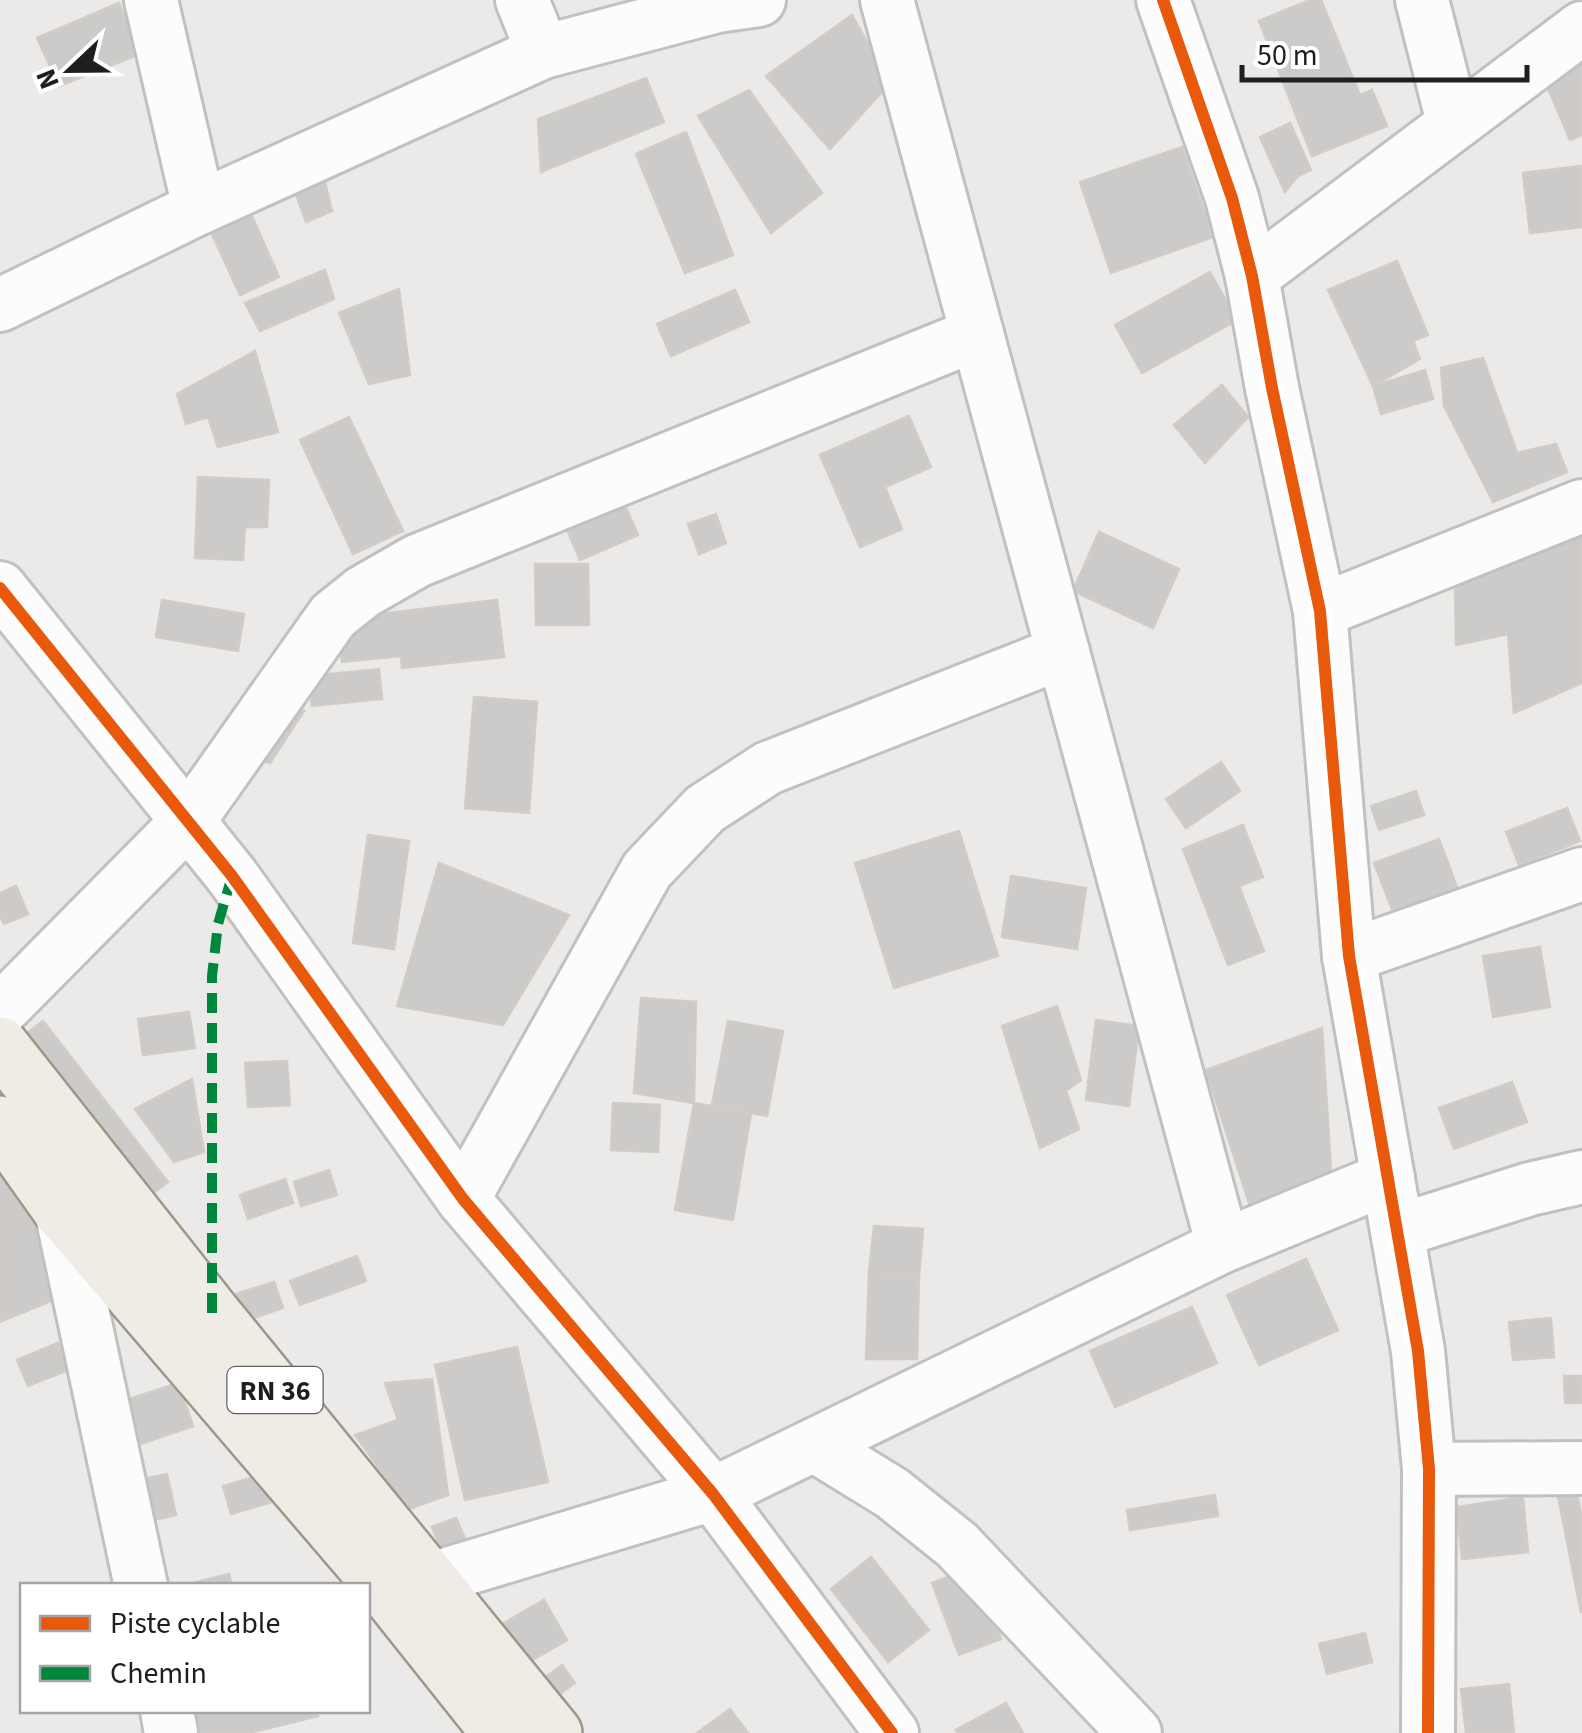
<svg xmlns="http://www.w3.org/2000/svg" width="1582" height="1733" font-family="'Source Sans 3',sans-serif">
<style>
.building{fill:#cdcbc9;stroke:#cfccc9;stroke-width:2.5}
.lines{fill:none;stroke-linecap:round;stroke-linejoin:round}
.minor-casing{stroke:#c2c1c0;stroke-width:58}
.major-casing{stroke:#a09687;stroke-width:60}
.minor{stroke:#fcfcfc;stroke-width:52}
.major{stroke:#efebe5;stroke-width:55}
.quiet{stroke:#00873e;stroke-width:10;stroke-dasharray:20 10;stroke-linecap:butt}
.cycleway-casing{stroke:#fff;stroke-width:19}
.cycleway{stroke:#e8590c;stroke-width:12}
.labels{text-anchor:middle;stroke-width:8;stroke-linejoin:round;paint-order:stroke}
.shield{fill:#fff;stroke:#626262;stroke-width:2.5}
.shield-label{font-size:28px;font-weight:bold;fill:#1e1e1e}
</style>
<rect width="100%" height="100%" fill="#eceae8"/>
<!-- building -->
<g class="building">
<path d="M1310 0H1321L1360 95 1372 90 1387 126 1312 156 1259 21Z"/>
<path d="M119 3 140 54 59 86 37 38Z"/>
<path d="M852 15 890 83 830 149 766 76Z"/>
<path d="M1582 58V135L1570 140 1542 74Z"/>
<path d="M646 78 664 122 541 172 538 119Z"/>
<path d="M749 90 822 193 771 233 698 116Z"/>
<path d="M1290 123 1311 170 1298 176 1285 192 1260 137Z"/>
<path d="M686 132 733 255 685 273 636 154Z"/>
<path d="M1182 147 1213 237 1111 273 1080 182Z"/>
<path d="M1582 166V227L1530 233 1523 173Z"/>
<path d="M325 182 332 211 306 222 294 189Z"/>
<path d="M246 203 279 277 240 295 206 221Z"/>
<path d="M1397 261 1428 335 1413 341 1420 359 1373 386 1328 290Z"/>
<path d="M325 270 334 299 260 331 245 303Z"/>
<path d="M1210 272 1237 320 1142 373 1115 325Z"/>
<path d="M399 289 410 375 369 384 339 313Z"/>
<path d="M735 290 749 322 671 356 657 324Z"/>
<path d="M255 351 278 432 218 447 208 417 186 424 177 394Z"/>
<path d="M1483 358 1517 453 1556 444 1567 472 1493 502 1444 406 1441 368Z"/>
<path d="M1425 370 1433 399 1381 414 1373 386Z"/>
<path d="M1222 385 1248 417 1205 463 1174 425Z"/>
<path d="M909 416 931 467 885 487 902 529 860 547 820 455Z"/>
<path d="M349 417 403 531 353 554 300 440Z"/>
<path d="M198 477 269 480 267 527H245L243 560 195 558Z"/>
<path d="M618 489 638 535 580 560 560 513Z"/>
<path d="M716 514 726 543 699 554 688 524Z"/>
<path d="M1099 532 1179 569 1153 628 1073 591Z"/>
<path d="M1582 534V683L1514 713 1508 634 1456 645 1455 585Z"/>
<path d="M535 564H588L589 625H536Z"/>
<path d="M162 600 244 614 238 651 156 637Z"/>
<path d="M497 600 504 657 402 668 401 656 342 662 337 619Z"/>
<path d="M379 669 382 699 312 706 309 676Z"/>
<path d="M474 697 537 702 529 813 465 808Z"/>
<path d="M283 698 304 711 270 763 243 755Z"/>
<path d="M1221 762 1240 791 1186 828 1166 799Z"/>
<path d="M1416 791 1424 815 1379 830 1371 806Z"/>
<path d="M1567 808 1580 841 1519 865 1506 832Z"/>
<path d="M1243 825 1263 877 1239 886 1264 951 1228 965 1183 849Z"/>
<path d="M959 831 998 956 894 988 855 863Z"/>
<path d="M368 835 409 841 394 949 353 943Z"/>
<path d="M1439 839 1457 887 1393 912 1374 863Z"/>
<path d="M439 863 569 915 503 1025 397 1006Z"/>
<path d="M1011 876 1086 888 1077 949 1002 937Z"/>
<path d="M16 886 28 914 4 924 0 916V893Z"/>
<path d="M1540 947 1550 1007 1493 1017 1483 956Z"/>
<path d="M641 998 696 1002 694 1103 634 1093Z"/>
<path d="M1057 1006 1081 1080 1066 1091 1079 1129 1040 1148 1002 1026Z"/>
<path d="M189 1012 195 1048 143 1055 138 1019Z"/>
<path d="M1096 1020 1139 1026 1129 1106 1086 1100Z"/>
<path d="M43 1021 168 1182 152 1194 27 1033Z"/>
<path d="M728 1021 783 1031 767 1116 712 1105Z"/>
<path d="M1322 1028 1332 1185 1252 1212 1206 1070Z"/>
<path d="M287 1061 290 1105 248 1107 245 1063Z"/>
<path d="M192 1079 204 1152 174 1162 135 1109Z"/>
<path d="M1512 1082 1527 1122 1454 1149 1439 1108Z"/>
<path d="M613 1103 660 1105 658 1152 611 1150Z"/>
<path d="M694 1103 751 1113 733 1220 675 1210Z"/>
<path d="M11 1163 63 1296 0 1322V1168Z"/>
<path d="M329 1170 337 1195 301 1206 294 1182Z"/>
<path d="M285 1179 293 1203 248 1219 240 1195Z"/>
<path d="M874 1226 923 1229 919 1276 869 1272Z"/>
<path d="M357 1256 366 1281 300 1305 290 1281Z"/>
<path d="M1306 1259 1338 1330 1259 1365 1227 1295Z"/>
<path d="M869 1272 919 1276 917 1359H866Z"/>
<path d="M274 1282 283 1308 245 1321 236 1294Z"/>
<path d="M1192 1307 1217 1363 1115 1407 1090 1351Z"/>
<path d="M1551 1318 1554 1357 1513 1360 1509 1322Z"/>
<path d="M58 1343 68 1370 28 1386 17 1360Z"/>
<path d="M517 1347 548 1482 465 1500 435 1365Z"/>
<path d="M1564 1376H1582V1403H1565Z"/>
<path d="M432 1379 448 1495 409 1509 355 1435 398 1420 385 1383Z"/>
<path d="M178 1383 193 1426 138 1445 123 1401Z"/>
<path d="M167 1474 176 1515 145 1522 136 1481Z"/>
<path d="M265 1474 272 1502 231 1514 223 1486Z"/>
<path d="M1576 1487 1582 1519 1581 1613 1557 1491Z"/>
<path d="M1215 1495 1218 1516 1130 1530 1127 1510Z"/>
<path d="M1523 1497 1528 1552 1462 1559 1457 1507Z"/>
<path d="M456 1518 466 1541 442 1551 432 1527Z"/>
<path d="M871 1557 929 1630 888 1662 831 1589Z"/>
<path d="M974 1567 1001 1639 959 1655 932 1583Z"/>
<path d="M229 1574 232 1586H181Z"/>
<path d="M544 1600 567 1640 522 1666 499 1626Z"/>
<path d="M1365 1633 1372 1662 1327 1674 1319 1644Z"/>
<path d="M562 1665 575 1683 551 1700 538 1683Z"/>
<path d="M1509 1684 1514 1733H1466L1461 1689Z"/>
<path d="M1006 1703 1023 1733H958L956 1730Z"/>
<path d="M730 1709 748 1733H697Z"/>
<path d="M195 1710H317L318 1716 249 1733H200Z"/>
</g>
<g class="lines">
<!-- minor casing -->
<g class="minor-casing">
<g id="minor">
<path d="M151 0 199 208"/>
<path d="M522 0 543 52"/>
<path d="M887 0 1223 1246"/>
<path d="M1163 0 1232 198 1252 276 1272 388 1320 611 1349 956 1418 1351 1429 1469 1428 1733"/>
<path d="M1422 0 1453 122"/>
<path d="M1252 276 1582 28"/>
<path d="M0 305 199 208 543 52 717 6 759 0"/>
<path d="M0 588 232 876 463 1199 713 1494 892 1733"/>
<path d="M1320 611 1582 506"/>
<path d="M1349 956 1582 874"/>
<path d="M0 1011 189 820 333 616 363 592 417 561 977 334"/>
<path d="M463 1199 647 870 705 809 768 768 1063 652"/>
<path d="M61 1210 141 1586"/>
<path d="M1398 1231 1530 1189 1582 1177"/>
<path d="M814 1445 892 1493 957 1545 1135 1733"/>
<path d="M1429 1469 1582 1468"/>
<path d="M431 1579 713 1494 1223 1246 1388 1178"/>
<path d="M167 1710 171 1733"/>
</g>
</g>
<!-- major casing -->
<g class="major-casing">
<g id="major">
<path d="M0 1045 212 1313 554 1733"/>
<path d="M0 1124 61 1210 383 1586 500 1733"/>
</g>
</g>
<!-- minor -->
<use href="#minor" class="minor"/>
<!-- major -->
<use href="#major" class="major"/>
<!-- quiet -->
<path class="quiet" d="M212 1313V976L218 924 232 876"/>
<!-- cycleway casing -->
<g class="cycleway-casing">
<g id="cycleway">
<path d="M1163 0 1232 198 1252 276 1272 388 1320 611 1349 956 1418 1351 1429 1469 1428 1733"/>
<path d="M0 588 232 876 463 1199 713 1494 892 1733"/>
</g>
</g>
<!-- cycleway -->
<use href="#cycleway" class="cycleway"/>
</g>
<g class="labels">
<!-- shield labels -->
<rect class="shield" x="227.5" y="1367" width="95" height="46" rx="8"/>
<g class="shield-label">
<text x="275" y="1400">RN 36</text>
</g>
</g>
<!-- legend -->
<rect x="20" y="1583" width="350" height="130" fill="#ffffff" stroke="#a5a5a5" stroke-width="2.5"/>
<rect x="40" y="1616" width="50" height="15" fill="#e8590c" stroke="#a5a5a5" stroke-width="2.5"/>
<text x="110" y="1633" font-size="30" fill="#1e1e1e">Piste cyclable</text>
<rect x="40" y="1666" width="50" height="15" fill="#00873e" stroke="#a5a5a5" stroke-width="2.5"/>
<text x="110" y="1683" font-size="30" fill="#1e1e1e">Chemin</text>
<!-- north arrow -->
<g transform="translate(70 70) rotate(248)" stroke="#ffffff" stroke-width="8" paint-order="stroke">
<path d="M0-8L18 38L0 25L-18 38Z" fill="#1e1e1e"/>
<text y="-15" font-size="28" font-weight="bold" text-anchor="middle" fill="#1e1e1e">N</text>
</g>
<!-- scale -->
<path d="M1242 65v15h285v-15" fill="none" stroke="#1e1e1e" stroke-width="5"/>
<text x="1257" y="65" font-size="30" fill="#1e1e1e" stroke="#ffffff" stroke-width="8" paint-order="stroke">50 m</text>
</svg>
